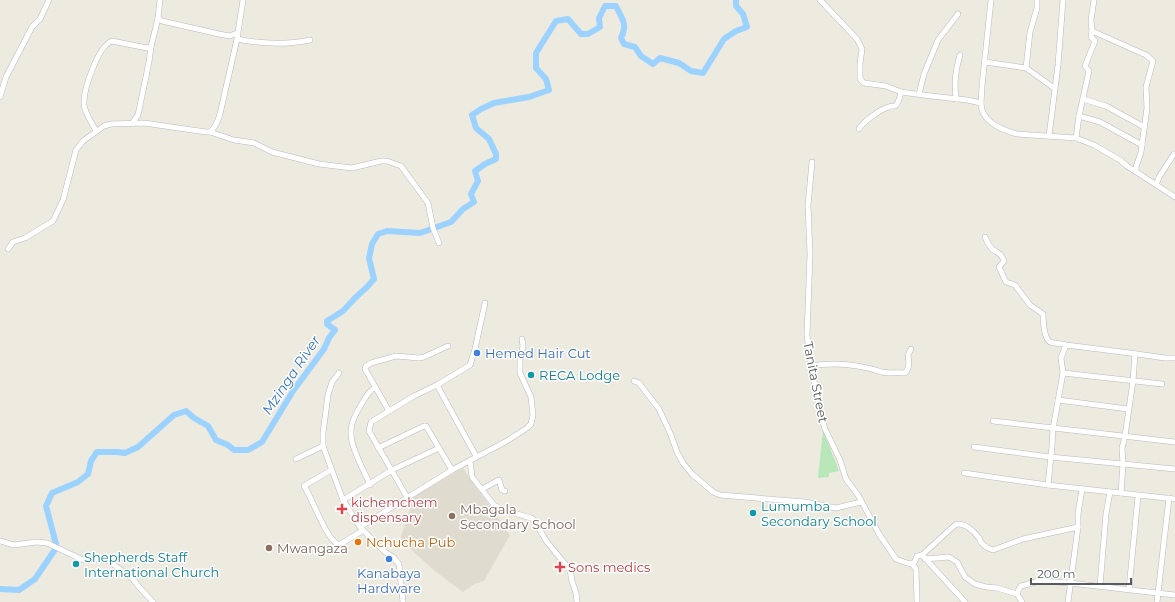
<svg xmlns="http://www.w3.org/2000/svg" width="1175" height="602" font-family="Montserrat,sans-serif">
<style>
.education{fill:#dfdccf}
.green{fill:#b8e7b9}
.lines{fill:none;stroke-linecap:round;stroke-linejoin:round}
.river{stroke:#9cd2ff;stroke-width:6}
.minor-casing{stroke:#b7babf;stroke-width:6}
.minor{stroke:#fff;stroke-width:5}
.shop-dot{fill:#3f7fe0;stroke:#fff;stroke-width:1.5}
.culture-dot{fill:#0f9aa8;stroke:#fff;stroke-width:1.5}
.health-dot{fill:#e0444e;stroke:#fff;stroke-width:1.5}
.education-dot{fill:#8d6e63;stroke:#fff;stroke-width:1.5}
.food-dot{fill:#e8710a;stroke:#fff;stroke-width:1.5}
.labels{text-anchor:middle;stroke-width:3;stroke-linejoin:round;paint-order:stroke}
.shop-label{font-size:13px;fill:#366cbe;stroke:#fff;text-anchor:start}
.culture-label{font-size:13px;fill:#0d838f;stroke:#fff;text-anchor:start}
.street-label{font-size:13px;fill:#585c61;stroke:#fff}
.health-label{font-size:13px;fill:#be3a42;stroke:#fff;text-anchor:start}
.education-label{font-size:13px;fill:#785e54;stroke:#fff;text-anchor:start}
.food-label{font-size:13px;fill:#c56008;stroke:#fff;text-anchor:start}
.water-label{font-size:14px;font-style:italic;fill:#3476c3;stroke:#fff}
</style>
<rect width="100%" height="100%" fill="#edeadf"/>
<!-- education -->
<path class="education" d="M463 468 510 535 484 581 474 584 463 592 435 571 400 540 414 496Z"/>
<!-- green -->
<path class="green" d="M823 430 839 471 829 473V477L818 478Z"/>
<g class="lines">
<!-- river -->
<path class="river" d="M0 589 19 590 35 579 56 548V544L46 506 52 493 78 482 88 474 91 461 97 452H118L125 453 138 447 174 415 186 411 194 418 208 426 216 440 228 445 234 450H248L262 442 293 391 324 349 329 338 335 330 327 324V321L343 311 355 298 367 287 374 279 369 258 372 244 378 234 387 231 420 233 451 222 463 209 474 202 471 194 478 181 475 171 485 164 496 159V154L489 139 476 128 472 115 481 109 494 103 529 97 549 90 546 79 536 68V53L556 21 568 19 581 34H588L600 27 599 18 605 6H616C622 19 628 24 621 38L624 44 635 47 641 56 653 64 660 58 679 63 691 71 703 73 724 39 736 31 747 27 743 14 736 6V0"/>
<!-- minor casing -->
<g class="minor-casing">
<g id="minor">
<path d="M820 0 857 39 862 49 860 64V79L864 83 886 86 901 92 931 96 967 100 981 103C981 122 1002 130 1017 134L1076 138 1094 145 1120 160 1127 166 1175 197"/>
<path d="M158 18 162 21 219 34 230 36 237 33"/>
<path d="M1092 31 1146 55 1153 61 1146 87 1147 108 1141 152 1136 167V172"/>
<path d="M237 39C261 44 286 45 310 40"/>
<path d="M985 62 1026 68 1054 88"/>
<path d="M1026 68 1030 32 1037 8V0"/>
<path d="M919 94 924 74 938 40 958 14"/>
<path d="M0 97 6 77 32 27 40 19 49 0"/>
<path d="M956 99C954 85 956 68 960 55"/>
<path d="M1083 99 1106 106 1144 127"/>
<path d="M981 103 982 86 991 0"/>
<path d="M1079 116 1100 122 1142 145"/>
<path d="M133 122 138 115 149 62 151 47"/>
<path d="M859 129C863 122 880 109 889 107 890 106 893 106 895 106 899 103 900 96 901 92"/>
<path d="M96 131C92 123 85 113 84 105 83 90 98 46 112 41L147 48 151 47 158 18 160 0"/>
<path d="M210 132 234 140 254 143 272 152 319 164 352 168 381 161H387L401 166 428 203 433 228 439 243"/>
<path d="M1049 136 1058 65 1063 0"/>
<path d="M1076 138 1079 116 1089 71 1085 66 1095 41 1091 37 1092 31 1091 20 1094 0"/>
<path d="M812 162 808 205 810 254 807 335 811 366 821 416 825 429 840 460 846 479 858 495 879 534 896 559 907 563 912 564 914 563 917 556 922 555 965 602"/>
<path d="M1156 185 1159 177 1174 154"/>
<path d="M985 237C987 242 990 248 995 251 1000 254 1001 254 1004 261L999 267 1006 282 1015 285 1030 305 1043 314C1043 320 1044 339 1050 342 1055 344 1061 343 1066 345L1061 358 1063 373 1053 429 1052 446 1048 485"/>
<path d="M8 249 13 242 25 238 53 221 63 200 76 150 83 141 104 126 111 124 144 123 206 132H210C216 127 218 121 220 114L237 39 243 0"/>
<path d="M1066 345 1130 353 1165 358H1175"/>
<path d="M811 366C834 362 860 365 882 372 889 374 897 372 905 373 910 368 909 362 908 355L911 349"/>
<path d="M339 373 332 382 328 395 323 433V446L343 500 360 527 385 552 393 557 399 564 403 602"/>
<path d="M1063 373 1162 384"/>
<path d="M634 381 639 383 659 409 671 435 677 452 683 463 692 474 713 492 720 495 805 502 836 508 861 502"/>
<path d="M437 385 476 456"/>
<path d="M1058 400 1128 409"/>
<path d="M389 411 365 369 366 366 371 363 396 356 419 358 424 357 448 346"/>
<path d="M993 421C1054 428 1114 435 1175 442"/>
<path d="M974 447 1050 457 1175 469"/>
<path d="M378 448 424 426H426L452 470"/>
<path d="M296 459 323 446"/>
<path d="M470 461 472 477 494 505 501 509 531 518 533 519 547 542 570 570 572 581 576 593 577 602"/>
<path d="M331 470 304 486C313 499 326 540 339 545L362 531"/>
<path d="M964 473 1048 485 1175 499"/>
<path d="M370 485C364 470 350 447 351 431 351 422 356 413 361 405 365 398 368 392 374 388"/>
<path d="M482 489 499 480 502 490 505 491"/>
<path d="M1121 493 1123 464 1122 448 1125 436 1133 381 1135 354"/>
<path d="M407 497 369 431 371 422 414 396 437 385 470 365 475 349 485 303"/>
<path d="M343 500 392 470 439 448"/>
<path d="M360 527 452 470 507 441 527 428 531 424 533 415 531 397 520 373V360L523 346 522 339"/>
<path d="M0 541 14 545 36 542 47 543 83 560 95 559 109 561 133 579 139 587 153 602"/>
<path d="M922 555 955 525C963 521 974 531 979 538 979 538 981 543 982 543 984 546 990 549 993 550L1023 539 1078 527"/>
<path d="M925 559 949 557 957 562 965 577 975 584 986 587 997 588 1017 594"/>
<path d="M912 564 916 569 917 602"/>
<path d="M1100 586 1106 514 1110 492"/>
<path d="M1129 589 1138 496"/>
<path d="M1022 602 1017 594 1019 589 1021 586 1039 581 1070 583 1175 595"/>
<path d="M1068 602 1078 527V514L1082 489"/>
<path d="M1157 602 1169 498"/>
</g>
</g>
<!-- minor -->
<use href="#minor" class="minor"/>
</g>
<!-- markers -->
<g class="shop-dot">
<circle cx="477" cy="353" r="4"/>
<circle cx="389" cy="559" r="4"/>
</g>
<g class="culture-dot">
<circle cx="531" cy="375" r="4"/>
<circle cx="753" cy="513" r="4"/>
<circle cx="76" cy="564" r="4"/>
</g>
<g class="health-dot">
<path d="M340 503h4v4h4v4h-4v4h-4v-4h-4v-4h4z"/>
<path d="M558 561h4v4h4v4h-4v4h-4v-4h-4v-4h4z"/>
</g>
<g class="education-dot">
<circle cx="452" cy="516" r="4"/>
<circle cx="269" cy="548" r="4"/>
</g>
<circle class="food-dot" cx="358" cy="542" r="4"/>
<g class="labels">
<!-- shop labels -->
<g class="shop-label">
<text x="485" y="358">Hemed Hair Cut</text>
<text x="389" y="578" text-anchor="middle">Kanabaya<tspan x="389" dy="15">Hardware</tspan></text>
</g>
<!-- culture labels -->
<g class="culture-label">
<text x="539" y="380">RECA Lodge</text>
<text x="761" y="511">Lumumba<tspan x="761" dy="15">Secondary School</tspan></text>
<text x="84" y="562">Shepherds Staff<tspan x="84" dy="15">International Church</tspan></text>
</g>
<!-- street labels -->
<g class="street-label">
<text transform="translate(816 382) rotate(79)" y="5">Tanita Street</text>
</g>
<!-- health labels -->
<g class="health-label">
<text x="351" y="507">kichemchem<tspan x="351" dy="15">dispensary</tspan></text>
<text x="568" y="572">Sons medics</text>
</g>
<!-- education labels -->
<g class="education-label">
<text x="460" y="514">Mbagala<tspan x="460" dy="15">Secondary School</tspan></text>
<text x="277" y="553">Mwangaza</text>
</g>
<!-- food labels -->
<g class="food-label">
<text x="366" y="547">Nchucha Pub</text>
</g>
<!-- water labels -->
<g class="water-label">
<text transform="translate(291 375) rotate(-56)" y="5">Mzinga River</text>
</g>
</g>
<!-- scale -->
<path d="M1031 578v6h100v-6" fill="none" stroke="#585c61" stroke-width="2"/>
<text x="1037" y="578" font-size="12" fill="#585c61" stroke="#ffffff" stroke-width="3" paint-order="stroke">200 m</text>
</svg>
